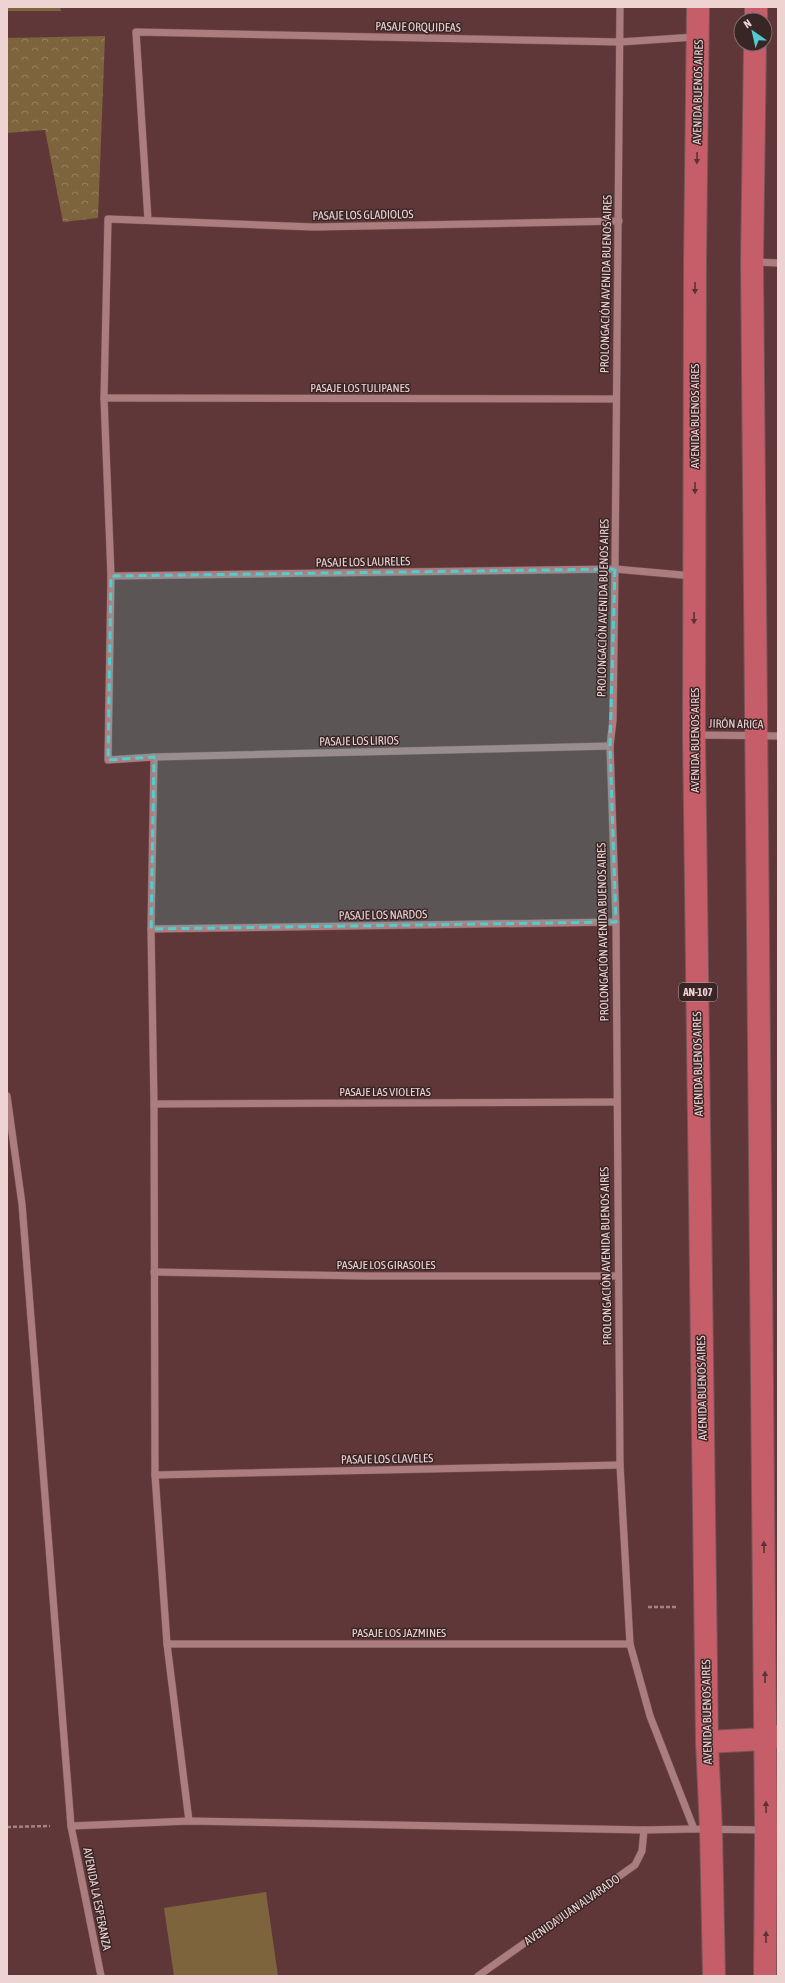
<svg xmlns="http://www.w3.org/2000/svg" width="785" height="1983" font-family="'Asap Condensed',sans-serif">
<style>
.grass{fill:#7e643d}
.park{fill:url(#park-crowns)}
.lines{fill:none;stroke-linecap:round;stroke-linejoin:round}
.minor-casing{stroke:#775456;stroke-width:8}
.major-casing{stroke:#775456;stroke-width:24}
.path{stroke:#a48283;stroke-width:2.5;stroke-dasharray:4 2;stroke-linecap:butt}
.minor{stroke:#ac7d7e;stroke-width:7}
.major{stroke:#c55e69;stroke-width:22}
.oneway{fill:#5b3336}
.marked{fill:#52cdcf;fill-opacity:0.2;stroke:#52cdcf;stroke-width:3;stroke-dasharray:8 5;stroke-linejoin:round}
.labels{text-anchor:middle;stroke-width:3;stroke-linejoin:round;paint-order:stroke}
.shield{fill:#382525;stroke:#b79f9f;stroke-width:1}
.shield-label{font-size:11px;font-weight:bold;fill:#eed3d3}
.street-label{font-size:12px;fill:#eed3d3;stroke:#382525}
</style>
<defs>
<pattern id="park-crowns" width="20" height="18" patternUnits="userSpaceOnUse"><rect width="20" height="18" fill="#7e643d"/><path d="M2 6a3 3 0 1 1 6 0M12 15a3 3 0 1 1 6 0" fill="none" stroke="#978061"/></pattern>
</defs>
<rect width="100%" height="100%" fill="#603739"/>
<!-- grass -->
<path class="grass" d="M266 1892 278 1976H174L164 1908Z"/>
<!-- park -->
<g class="park">
<path d="M7 7H60L61 11H7Z"/>
<path d="M105 36 98 218 63 222 45 130 7 133V38Z"/>
</g>
<g class="lines">
<!-- minor casing -->
<g class="minor-casing">
<g id="minor">
<path d="M620 7 615 569 613 720 610 746 616 922 620 1465 630 1644 650 1716 694 1829 764 1830"/>
<path d="M148 220 136 32 620 42 695 37"/>
<path d="M754 262 778 263"/>
<path d="M104 398 615 399"/>
<path d="M111 576 615 569 693 576"/>
<path d="M697 735 778 736"/>
<path d="M610 746 154 757 108 760 111 576 104 398 108 219 314 227 619 221"/>
<path d="M154 757 151 929 154 1104 155 1475 167 1644 189 1821"/>
<path d="M151 929 616 922"/>
<path d="M7 1096 22 1204 71 1826 101 1976"/>
<path d="M154 1104 616 1102"/>
<path d="M154 1272 365 1276H618"/>
<path d="M155 1475 620 1465"/>
<path d="M167 1644H630"/>
<path d="M71 1826 189 1821 644 1830 694 1829"/>
<path d="M478 1976 635 1865 642 1851 644 1830"/>
</g>
</g>
<!-- major casing -->
<g class="major-casing">
<g id="major">
<path d="M698 7 695 262 694 735 707 1742 711 1830 714 1976"/>
<path d="M756 20V7"/>
<path d="M755 44 752 262 766 1830 765 1976"/>
<path d="M707 1742 765 1739 778 1736"/>
</g>
</g>
<!-- path -->
<g class="path">
<path d="M648 1607H677"/>
<path d="M7 1827 50 1826"/>
</g>
<!-- minor -->
<use href="#minor" class="minor"/>
<!-- major -->
<use href="#major" class="major"/>
</g>
<!-- one-way arrows -->
<defs><path id="oneway-solid" d="M-6-.8H1V-3.2L6.5 0L1 3.2V.8H-6Z"/></defs>
<g class="oneway">
<use href="#oneway-solid" transform="translate(697 158) rotate(91)"/>
<use href="#oneway-solid" transform="translate(695 288) rotate(90)"/>
<use href="#oneway-solid" transform="translate(695 488) rotate(90)"/>
<use href="#oneway-solid" transform="translate(694 618) rotate(90)"/>
<use href="#oneway-solid" transform="translate(764 1547) rotate(-91)"/>
<use href="#oneway-solid" transform="translate(765 1677) rotate(-90)"/>
<use href="#oneway-solid" transform="translate(766 1807) rotate(-91)"/>
<use href="#oneway-solid" transform="translate(766 1937) rotate(-90)"/>
</g>
<!-- marked area -->
<path class="marked" d="M615 569 610 746 616 922 151 929 154 757 108 760 111 576Z"/>
<g class="labels">
<!-- shield labels -->
<rect class="shield" x="679" y="983" width="38" height="18" rx="3"/>
<g class="shield-label">
<text x="698" y="996">AN-107</text>
</g>
<!-- street labels -->
<g class="street-label">
<text transform="translate(418 27) rotate(1)" y="4">PASAJE ORQUIDEAS</text>
<text transform="translate(698 92) rotate(-89)" y="4">AVENIDA BUENOS AIRES</text>
<text transform="translate(363 215) rotate(-1)" y="4">PASAJE LOS GLADIOLOS</text>
<text transform="translate(606 284) rotate(-89)" y="4">PROLONGACIÓN AVENIDA BUENOS AIRES</text>
<text x="360" y="392">PASAJE LOS TULIPANES</text>
<text transform="translate(695 416) rotate(-90)" y="4">AVENIDA BUENOS AIRES</text>
<text transform="translate(363 562) rotate(-1)" y="4">PASAJE LOS LAURELES</text>
<text transform="translate(603 608) rotate(-89)" y="4">PROLONGACIÓN AVENIDA BUENOS AIRES</text>
<text transform="translate(736 724) rotate(1)" y="4">JIRÓN ARICA</text>
<text transform="translate(695 740) rotate(-90)" y="4">AVENIDA BUENOS AIRES</text>
<text transform="translate(359 741) rotate(-1)" y="4">PASAJE LOS LIRIOS</text>
<text transform="translate(383 915) rotate(-1)" y="4">PASAJE LOS NARDOS</text>
<text transform="translate(603 932) rotate(-91)" y="4">PROLONGACIÓN AVENIDA BUENOS AIRES</text>
<text transform="translate(698 1064) rotate(-91)" y="4">AVENIDA BUENOS AIRES</text>
<text x="385" y="1096">PASAJE LAS VIOLETAS</text>
<text transform="translate(606 1256) rotate(-91)" y="4">PROLONGACIÓN AVENIDA BUENOS AIRES</text>
<text x="386" y="1269">PASAJE LOS GIRASOLES</text>
<text transform="translate(702 1388) rotate(-91)" y="4">AVENIDA BUENOS AIRES</text>
<text transform="translate(387 1459) rotate(-1)" y="4">PASAJE LOS CLAVELES</text>
<text x="399" y="1637">PASAJE LOS JAZMINES</text>
<text transform="translate(707 1712) rotate(-91)" y="4">AVENIDA BUENOS AIRES</text>
<text transform="translate(97 1899) rotate(79)" y="4">AVENIDA LA ESPERANZA</text>
<text transform="translate(572 1910) rotate(-35)" y="4">AVENIDA JUAN ALVARADO</text>
</g>
</g>
<!-- border -->
<rect width="785" height="1983" fill="none" stroke="#eed3d3" stroke-width="16"/>
<!-- north arrow -->
<g transform="translate(753 32) rotate(326)"><circle r="19" fill="#382525" stroke="#816b6b"/>
<path d="M0-3L7 15L0 10L-7 15Z" fill="#52cdcf"/>
<text y="-6" font-size="11" font-weight="bold" text-anchor="middle" fill="#eed3d3">N</text>
</g>
</svg>
